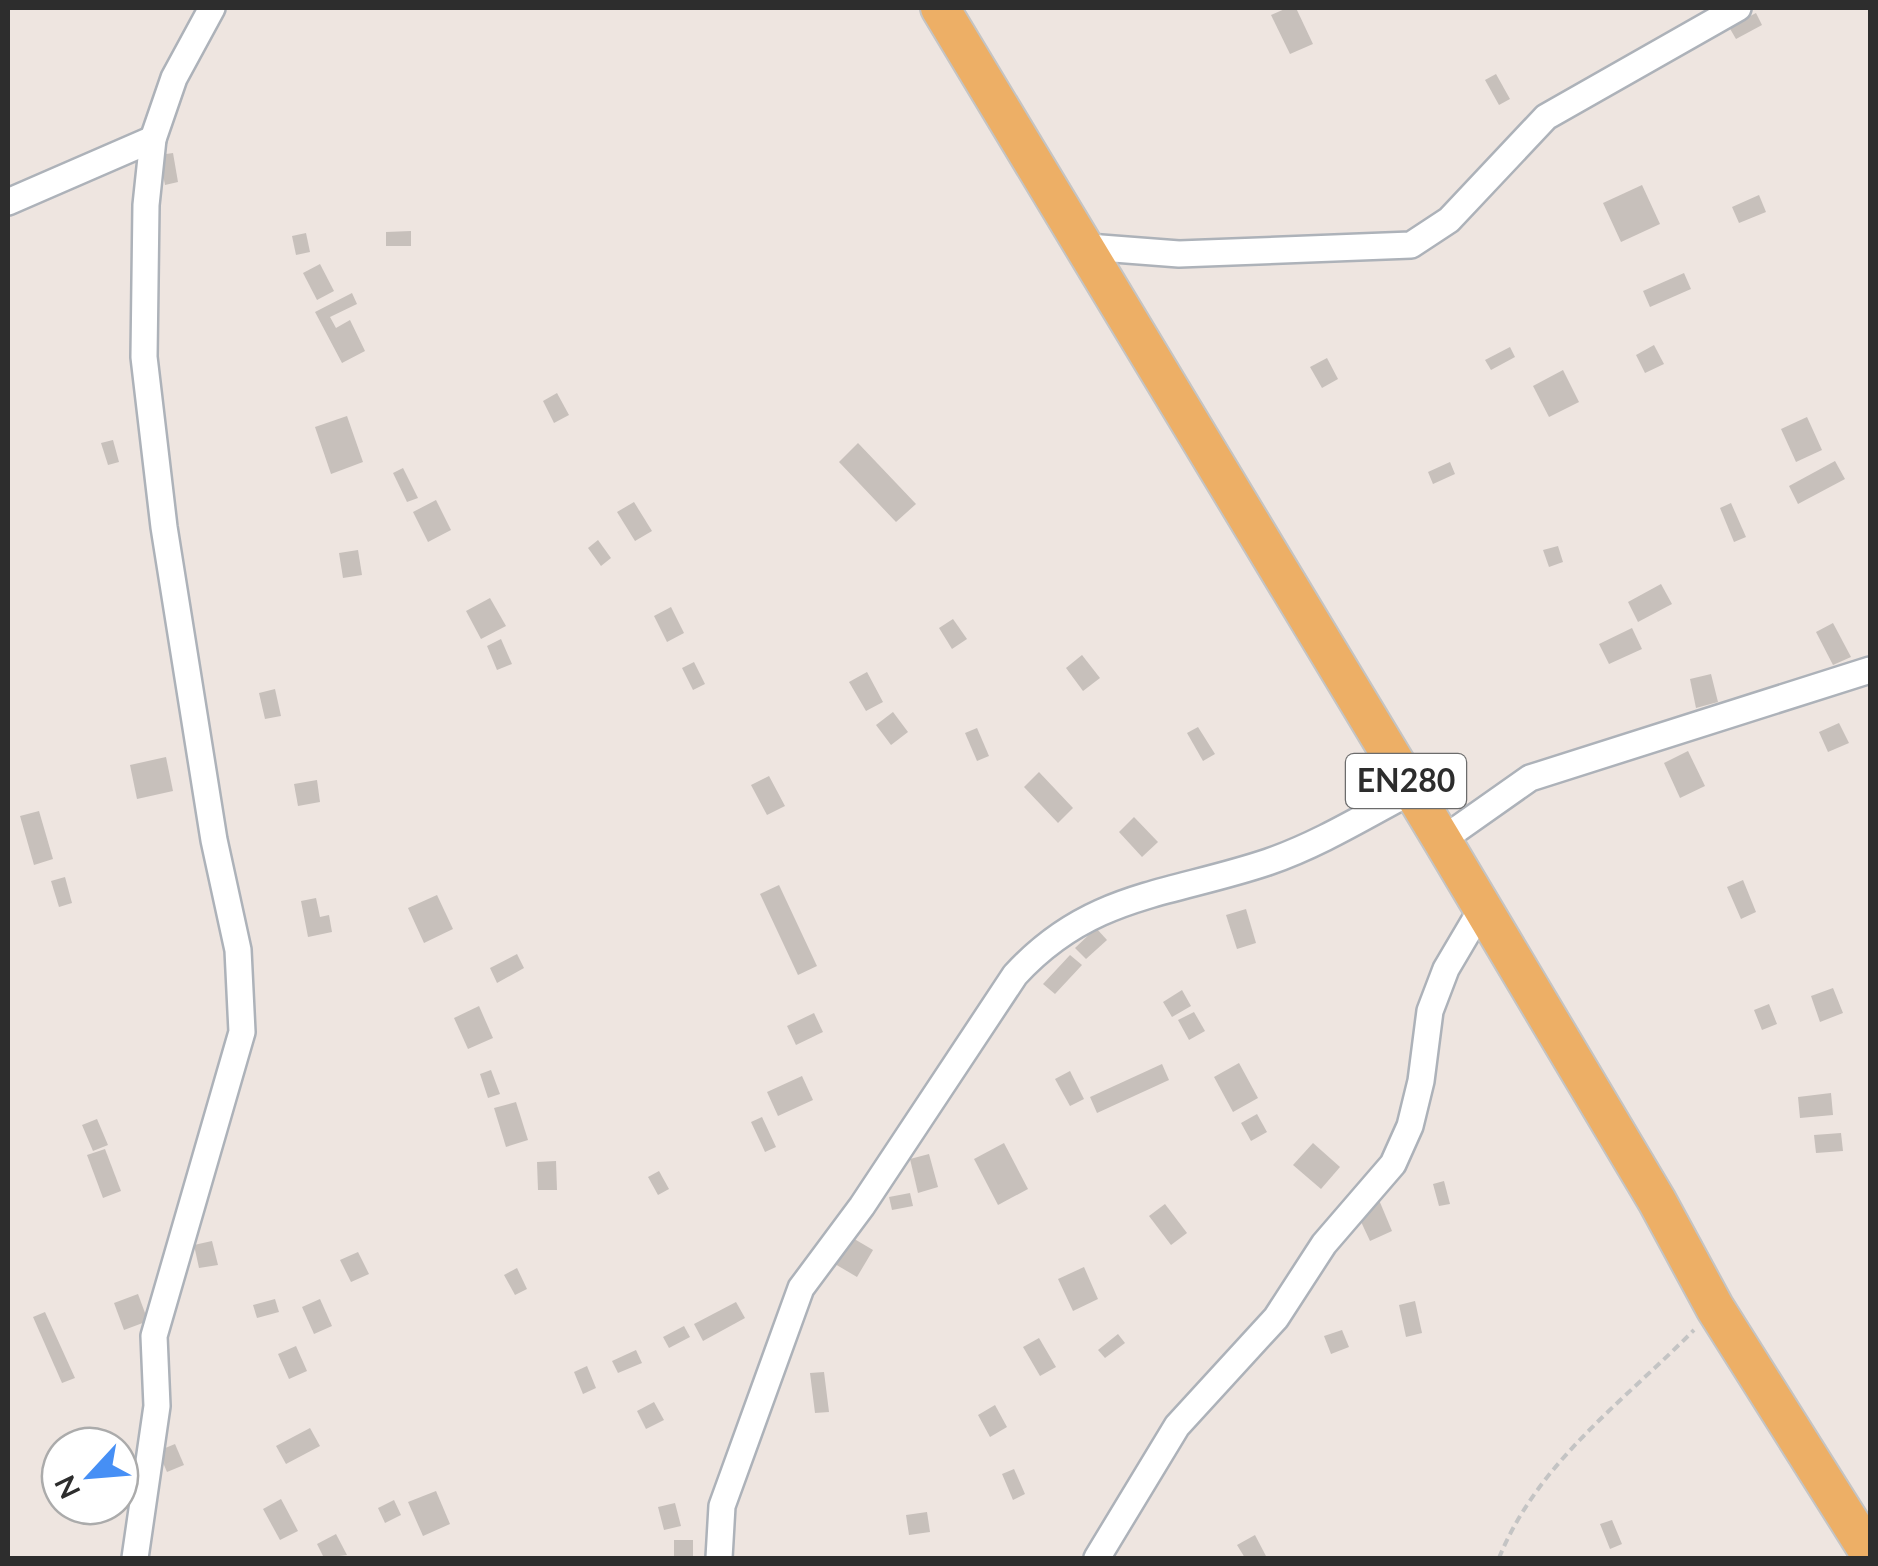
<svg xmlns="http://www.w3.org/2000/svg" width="1878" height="1566" font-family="Lato,sans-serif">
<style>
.building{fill:#c7c0bb}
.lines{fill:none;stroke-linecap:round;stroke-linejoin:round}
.minor-casing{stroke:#adb2b9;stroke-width:30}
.primary-casing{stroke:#c4c4c4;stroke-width:42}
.path{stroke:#c4c4c4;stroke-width:4;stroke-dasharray:8 5;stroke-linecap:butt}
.minor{stroke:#fff;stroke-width:25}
.primary{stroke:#edaf66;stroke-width:38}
.labels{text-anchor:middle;stroke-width:10;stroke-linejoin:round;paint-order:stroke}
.shield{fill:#fff;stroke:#6c6c6c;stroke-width:2.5}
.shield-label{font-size:32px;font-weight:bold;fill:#2d2d2d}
</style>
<rect width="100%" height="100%" fill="#eee5e0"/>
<!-- building -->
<g class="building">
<path d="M1287 8H1296L1313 44 1290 54 1271 15Z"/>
<path d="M1756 13 1762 25 1736 39 1729 27Z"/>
<path d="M1496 74 1510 99 1499 105 1485 80Z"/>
<path d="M173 153 178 182 165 185 159 155Z"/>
<path d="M1642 185 1660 224 1621 242 1603 203Z"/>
<path d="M1759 195 1766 212 1739 223 1732 207Z"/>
<path d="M411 231V246H386V232Z"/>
<path d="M306 233 310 252 296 255 292 236Z"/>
<path d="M320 264 334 291 317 300 303 273Z"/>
<path d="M1684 273 1691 289 1650 307 1643 291Z"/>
<path d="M352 293 357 304 330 317 336 328 350 320 365 351 342 363 315 312Z"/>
<path d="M1654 345 1664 364 1645 373 1636 355Z"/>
<path d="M1510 347 1515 357 1491 370 1485 360Z"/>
<path d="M1327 358 1338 379 1322 388 1310 367Z"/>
<path d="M1563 370 1579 402 1549 417 1533 386Z"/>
<path d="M557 393 569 415 554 423 543 401Z"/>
<path d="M347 416 363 462 331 474 315 427Z"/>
<path d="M1807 417 1822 450 1796 462 1781 429Z"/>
<path d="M113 440 119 462 108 465 101 443Z"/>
<path d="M858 443 916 504 896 522 839 462Z"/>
<path d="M1835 461 1845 479 1798 504 1789 486Z"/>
<path d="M1450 462 1455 474 1433 484 1428 472Z"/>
<path d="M403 468 418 498 407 502 393 473Z"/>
<path d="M436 500 451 530 428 542 413 512Z"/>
<path d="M634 502 652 531 635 541 617 512Z"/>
<path d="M1731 503 1746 537 1734 542 1720 508Z"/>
<path d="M598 540 611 558 601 566 588 548Z"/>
<path d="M1558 546 1563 562 1549 567 1543 550Z"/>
<path d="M358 550 362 575 343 578 339 553Z"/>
<path d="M1661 584 1672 604 1638 622 1628 602Z"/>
<path d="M490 598 506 626 481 639 466 611Z"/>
<path d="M671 607 684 633 667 642 654 616Z"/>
<path d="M953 619 967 639 952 649 939 628Z"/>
<path d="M1833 623 1851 657 1833 665 1816 632Z"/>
<path d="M1632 628 1642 649 1609 664 1599 644Z"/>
<path d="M501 639 512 664 497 670 487 646Z"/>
<path d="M1082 655 1100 678 1083 691 1066 668Z"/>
<path d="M694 662 705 684 693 690 682 668Z"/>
<path d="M867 672 883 702 866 711 849 682Z"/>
<path d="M1711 674 1718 702 1696 708 1690 679Z"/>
<path d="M275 689 281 716 265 719 259 693Z"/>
<path d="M893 712 908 732 891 745 876 725Z"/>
<path d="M1839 723 1849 743 1828 752 1819 732Z"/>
<path d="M1198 727 1215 754 1203 761 1187 733Z"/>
<path d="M977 728 989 756 977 761 965 733Z"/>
<path d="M1688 751 1705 786 1680 798 1664 763Z"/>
<path d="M166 757 173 791 137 799 130 765Z"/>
<path d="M1039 772 1073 808 1058 823 1024 787Z"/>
<path d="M769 776 785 806 767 815 751 785Z"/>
<path d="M317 780 320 802 298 806 294 784Z"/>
<path d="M39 811 53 859 34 865 20 816Z"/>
<path d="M1134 817 1158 842 1142 857 1119 832Z"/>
<path d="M65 877 72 903 59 907 51 881Z"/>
<path d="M1743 880 1756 912 1741 919 1727 887Z"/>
<path d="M779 885 817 966 798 975 760 894Z"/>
<path d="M437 895 453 929 424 943 408 908Z"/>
<path d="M316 898 320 917 329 915 332 932 308 937 301 901Z"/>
<path d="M1246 909 1256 943 1237 949 1226 915Z"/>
<path d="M1096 928 1107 940 1086 959 1075 948Z"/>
<path d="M517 954 524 968 497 983 490 968Z"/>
<path d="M1070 955 1082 965 1055 994 1043 984Z"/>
<path d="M1833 988 1843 1013 1820 1022 1811 996Z"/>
<path d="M1182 990 1191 1006 1172 1017 1163 1002Z"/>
<path d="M1769 1004 1777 1024 1762 1030 1754 1010Z"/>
<path d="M479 1006 493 1038 468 1049 454 1018Z"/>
<path d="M1194 1012 1205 1031 1189 1040 1178 1020Z"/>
<path d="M814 1013 823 1032 796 1045 787 1026Z"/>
<path d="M1239 1063 1258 1098 1233 1112 1214 1077Z"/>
<path d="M1162 1064 1169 1080 1097 1113 1090 1097Z"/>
<path d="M491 1070 500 1094 488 1098 480 1074Z"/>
<path d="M1070 1071 1084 1099 1070 1106 1055 1079Z"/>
<path d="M802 1076 813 1100 778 1116 767 1092Z"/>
<path d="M1831 1093 1833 1115 1800 1118 1798 1097Z"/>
<path d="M516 1102 528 1140 506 1147 494 1108Z"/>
<path d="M1257 1114 1267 1132 1251 1141 1241 1123Z"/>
<path d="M762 1117 776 1147 765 1152 751 1122Z"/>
<path d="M97 1119 108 1145 93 1151 82 1125Z"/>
<path d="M1841 1133 1843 1151 1816 1153 1814 1135Z"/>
<path d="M1004 1143 1028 1189 998 1205 974 1159Z"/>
<path d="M1313 1143 1340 1167 1321 1189 1293 1165Z"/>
<path d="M105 1149 121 1191 103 1198 87 1155Z"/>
<path d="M929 1154 938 1187 918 1193 910 1159Z"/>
<path d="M556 1161 557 1190H538L537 1162Z"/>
<path d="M659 1171 669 1189 658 1195 648 1177Z"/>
<path d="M1444 1181 1450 1204 1439 1206 1433 1184Z"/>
<path d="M910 1193 913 1206 892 1210 889 1197Z"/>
<path d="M1379 1200 1392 1231 1370 1241 1356 1211Z"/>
<path d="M1165 1204 1187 1233 1171 1245 1149 1216Z"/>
<path d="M851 1237 873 1250 857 1277 835 1264Z"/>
<path d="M212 1241 218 1265 199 1268 194 1245Z"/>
<path d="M358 1252 369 1274 351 1282 340 1260Z"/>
<path d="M1084 1267 1098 1299 1073 1311 1058 1279Z"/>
<path d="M517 1268 527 1289 515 1295 504 1275Z"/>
<path d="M138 1294 148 1321 124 1330 114 1303Z"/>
<path d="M275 1299 279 1312 257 1318 253 1305Z"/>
<path d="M320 1299 332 1326 314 1334 302 1307Z"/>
<path d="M1415 1301 1422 1333 1406 1337 1399 1305Z"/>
<path d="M736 1302 745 1318 703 1341 694 1324Z"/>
<path d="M45 1312 75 1378 62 1383 33 1317Z"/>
<path d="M684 1326 690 1337 669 1348 663 1337Z"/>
<path d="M1342 1330 1349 1347 1331 1354 1324 1336Z"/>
<path d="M1118 1334 1125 1343 1105 1358 1098 1350Z"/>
<path d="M1039 1338 1056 1367 1040 1376 1023 1347Z"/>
<path d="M296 1346 307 1371 289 1379 278 1354Z"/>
<path d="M636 1350 642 1363 618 1373 612 1361Z"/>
<path d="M587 1366 596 1388 583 1394 574 1372Z"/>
<path d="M824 1372 829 1412 815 1413 810 1373Z"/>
<path d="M654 1402 664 1420 646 1429 637 1411Z"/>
<path d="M995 1405 1007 1427 990 1437 978 1415Z"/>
<path d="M310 1428 320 1446 286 1464 276 1446Z"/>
<path d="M175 1444 184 1465 167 1472 158 1451Z"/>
<path d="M1014 1469 1025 1494 1013 1500 1002 1474Z"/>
<path d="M436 1491 450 1524 423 1536 408 1502Z"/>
<path d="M281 1499 298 1531 280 1540 263 1509Z"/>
<path d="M394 1500 401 1515 385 1523 378 1508Z"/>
<path d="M675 1503 681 1526 664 1530 658 1507Z"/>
<path d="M927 1512 930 1532 909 1535 906 1515Z"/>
<path d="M1612 1520 1622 1544 1610 1549 1600 1524Z"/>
<path d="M336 1534 347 1555 324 1558 317 1544Z"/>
<path d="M1255 1535 1267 1558H1245L1237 1545Z"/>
<rect x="674" y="1540" width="19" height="18"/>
</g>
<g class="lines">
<!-- minor casing -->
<g class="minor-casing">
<g id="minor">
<path d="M8 202 153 139"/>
<path d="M1088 247 1179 254 1411 245 1449 220 1546 117 1738 8"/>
<path d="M1442 840 1530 778 1870 670"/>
<path d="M135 1558 157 1406 154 1336 242 1032 238 950 214 840 164 527 144 357 146 205 153 139 174 78 212 8"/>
<path d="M719 1558 722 1506 801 1288 862 1206 1015 975C1090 893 1170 895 1268 862 1318 845 1365 816 1412 791"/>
<path d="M1097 1558 1177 1426 1276 1318 1324 1244 1393 1164 1410 1126 1421 1081 1430 1011 1446 969 1482 908"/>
</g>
</g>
<!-- primary casing -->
<g class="primary-casing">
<path id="primary" d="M940 8 1442 840 1657 1201 1715 1308 1870 1554"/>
</g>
<!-- path -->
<path class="path" d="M1499 1558C1538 1462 1624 1401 1694 1330"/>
<!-- minor -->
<use href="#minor" class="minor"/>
<!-- primary -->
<use href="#primary" class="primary"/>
</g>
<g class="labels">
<!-- shield labels -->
<rect class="shield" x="1346" y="754" width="120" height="54" rx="8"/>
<g class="shield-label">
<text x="1406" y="792">EN280</text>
</g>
</g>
<!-- border -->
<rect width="1878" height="1566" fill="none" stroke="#2d2d2d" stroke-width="20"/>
<!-- north arrow -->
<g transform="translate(90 1476) rotate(244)"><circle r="48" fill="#ffffff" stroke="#ababab" stroke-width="2.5"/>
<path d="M0-8L18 38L0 25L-18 38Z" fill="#468ff5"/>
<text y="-15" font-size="28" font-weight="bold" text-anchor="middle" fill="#2d2d2d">N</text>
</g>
</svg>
